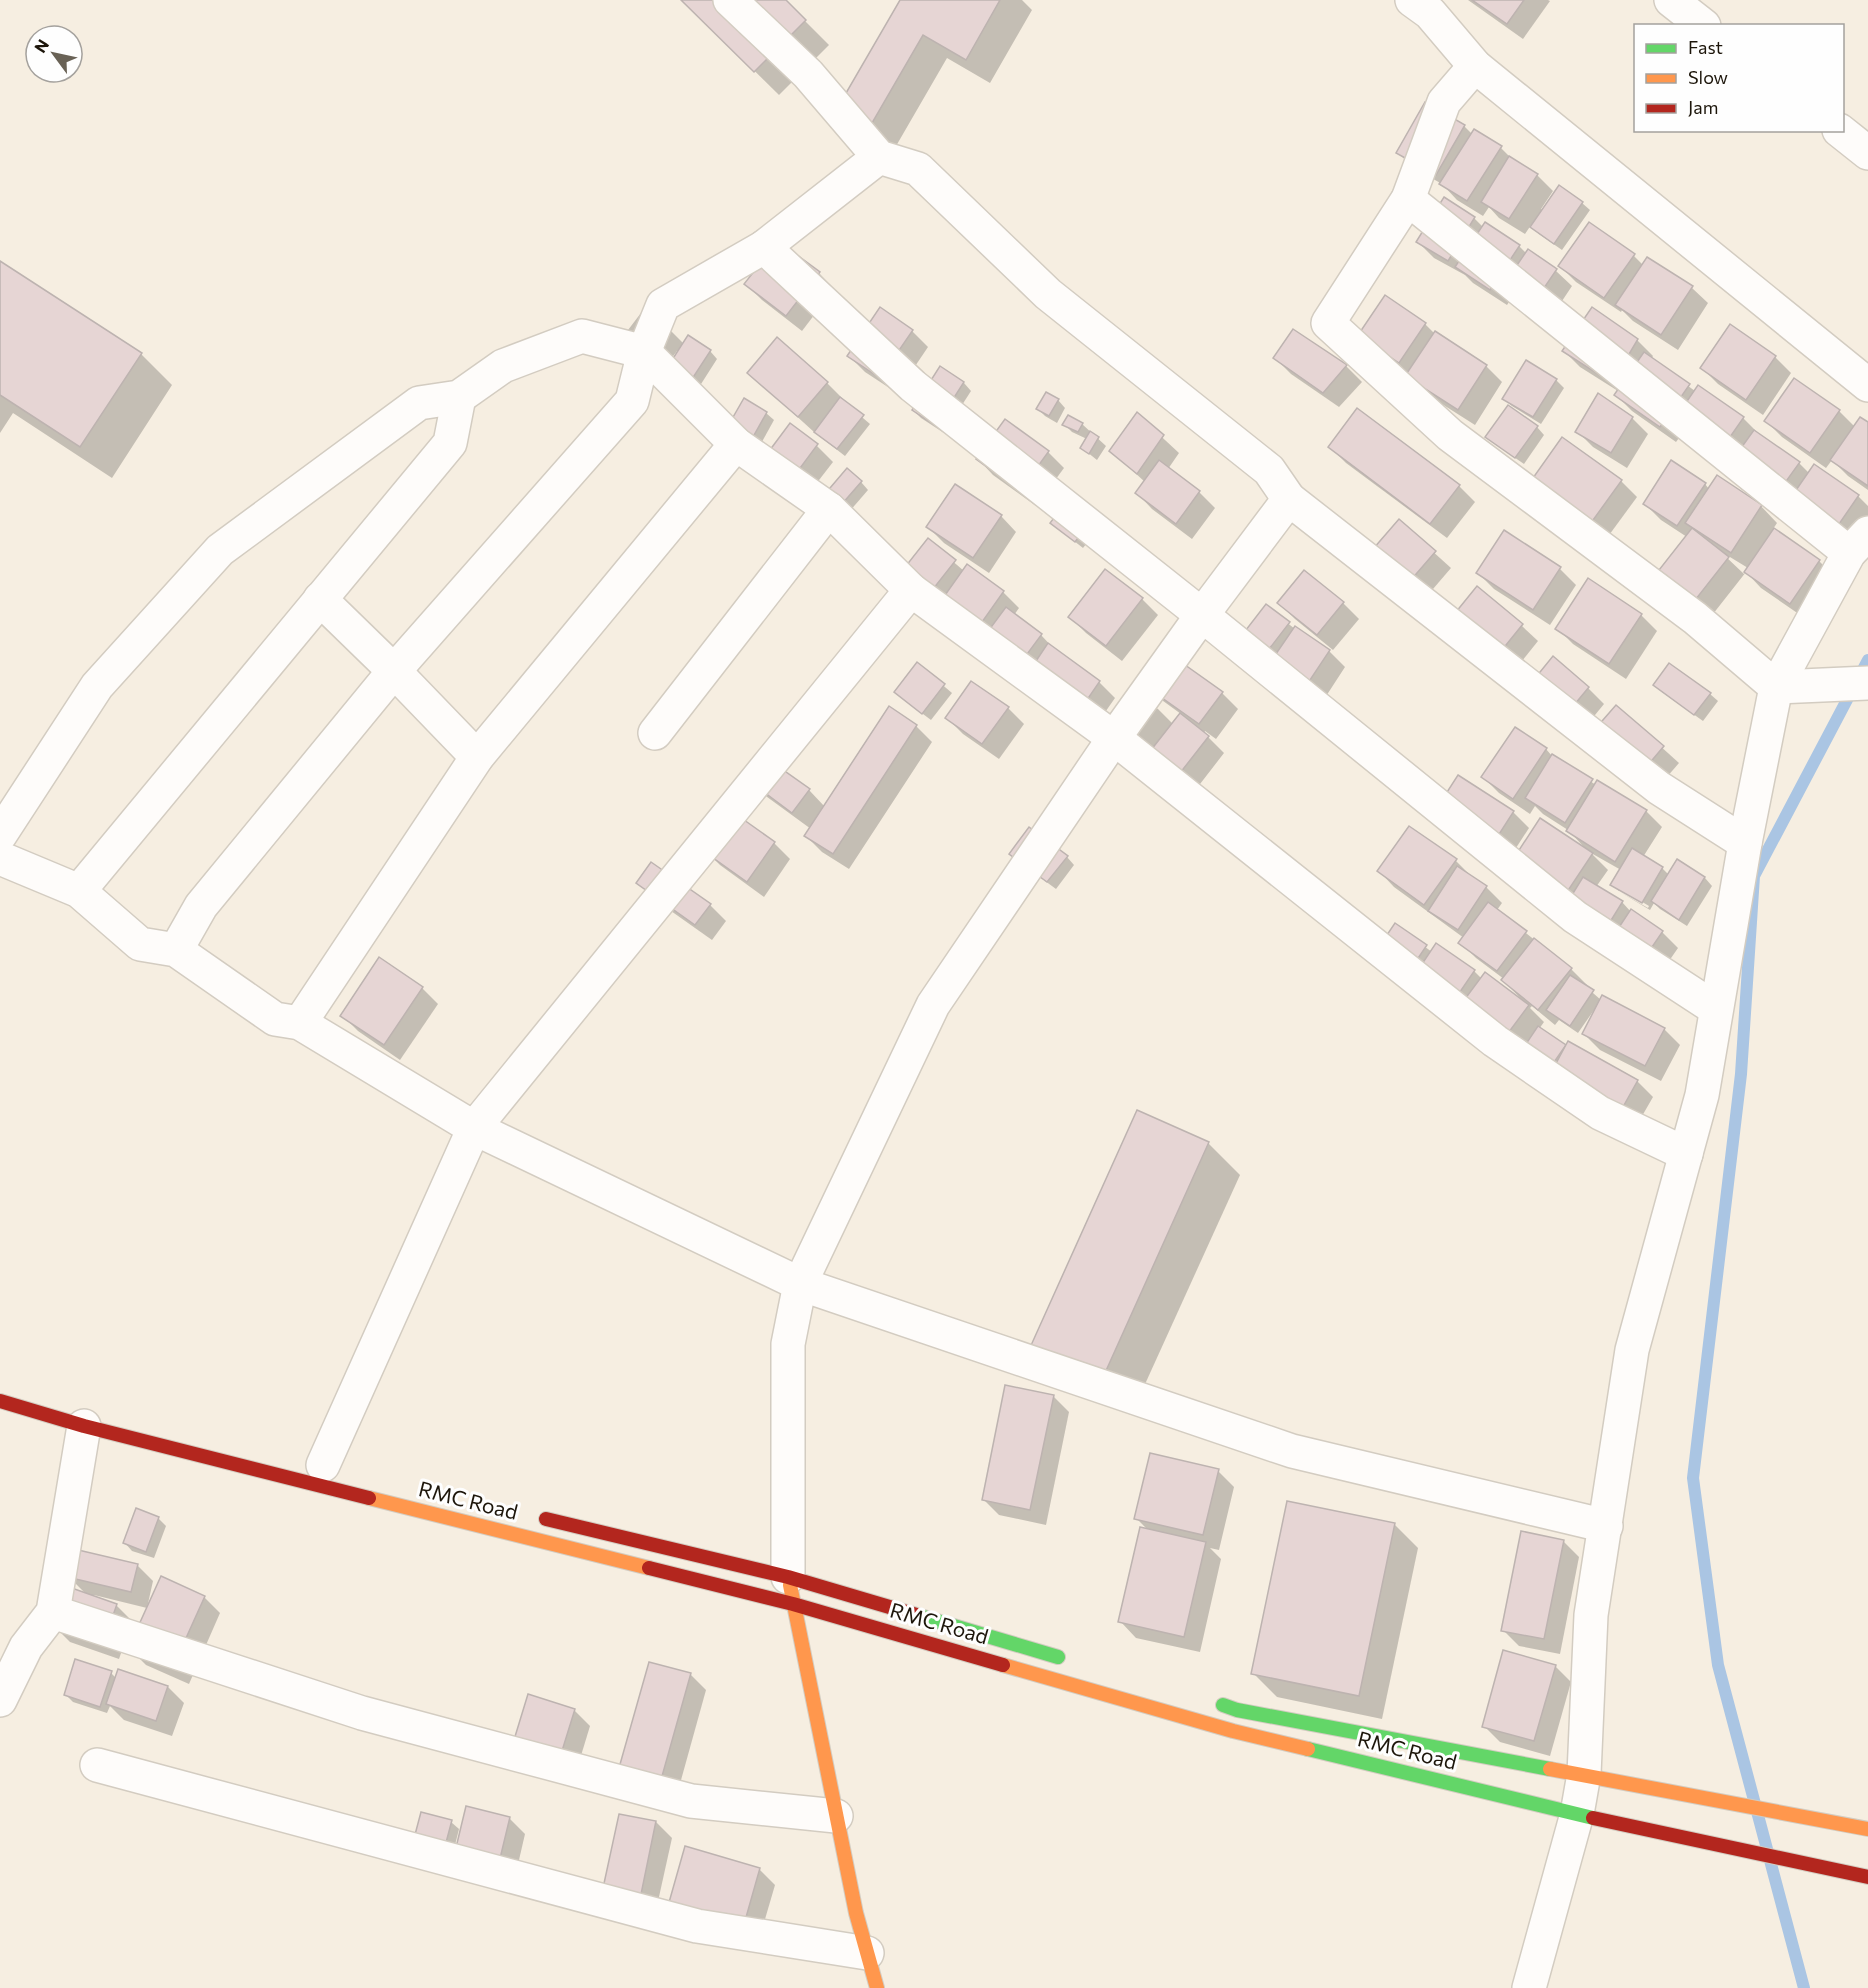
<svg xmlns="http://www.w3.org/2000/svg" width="1868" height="1988" font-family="Commissioner,sans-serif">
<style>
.shadow{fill:#0003;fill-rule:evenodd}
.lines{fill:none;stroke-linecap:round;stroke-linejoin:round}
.stream{stroke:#aac5e3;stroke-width:12}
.building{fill:#e6d5d4;stroke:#bdb3b0;stroke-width:1.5}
.street-casing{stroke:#d3ccc1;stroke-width:36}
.fast-casing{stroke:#d3ccc1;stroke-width:16}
.slow-casing{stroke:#d3ccc1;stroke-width:16}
.jam-casing{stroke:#d3ccc1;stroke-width:16}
.street{stroke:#fefcfa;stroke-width:33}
.fast{stroke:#63d668;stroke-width:14}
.slow{stroke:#ff974d;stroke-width:14}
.jam{stroke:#b3261e;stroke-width:14}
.labels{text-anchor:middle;stroke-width:6;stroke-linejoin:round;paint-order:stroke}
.street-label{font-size:21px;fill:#1d160b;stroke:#fefefe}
</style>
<rect width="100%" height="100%" fill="#f6eee1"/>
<!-- shadow -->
<g class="shadow">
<path d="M683 0H784L829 45 779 95Z"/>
<path d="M901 0H1022L1032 10 990 83 947 58 892 153 861 136Z"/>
<path d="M1468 0H1548L1550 1 1523 39Z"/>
<path d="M1464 126 1472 134 1501 148 1513 160 1537 175 1553 191 1541 209 1543 211 1582 203 1590 210 1562 250 1539 234 1531 225 1525 234 1499 218 1489 207 1483 216 1457 200 1442 184 1414 168 1398 153Z"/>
<path d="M1474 218 1483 227 1519 246 1527 254 1529 251 1556 271 1572 286 1544 328 1509 302 1507 305 1473 283 1465 275 1434 258 1418 242Z"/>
<path d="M1634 256 1643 265 1692 288 1708 303 1678 350 1633 321 1622 310 1621 312 1576 282 1560 266Z"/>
<path d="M0 262 141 354 172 385 112 478 13 413 0 433Z"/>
<path d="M819 273 834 289 802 331 762 300 746 284Z"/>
<path d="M644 309 667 327 684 344 710 351 717 359 687 406 679 352 677 351 651 385 612 351Z"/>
<path d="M1425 324 1435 334 1486 366 1502 382 1475 425 1423 392 1409 373 1376 351Z"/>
<path d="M1731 326 1775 357 1791 373 1763 415 1718 384 1702 368Z"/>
<path d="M912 331 928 347 897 393 865 372 849 356Z"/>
<path d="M1637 340 1653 356 1651 359 1695 391 1743 418 1759 434 1799 463 1809 473 1858 496 1868 506V520L1844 555 1786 520 1741 489 1725 473 1726 472 1686 444 1679 438 1676 442 1632 411 1616 395 1618 391 1580 367 1564 351Z"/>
<path d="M1275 358 1346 366 1362 382 1339 407 1291 374Z"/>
<path d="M941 368 964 383 971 391 944 433 921 418 913 410Z"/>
<path d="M749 373 827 383 843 399 842 400 870 424 845 456 814 432Z"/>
<path d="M1556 380 1564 388 1541 424 1512 406 1504 399Z"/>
<path d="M1795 380 1839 411 1855 427 1868 424V490L1848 476 1832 460 1826 468 1782 437 1766 421Z"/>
<path d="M1058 400 1065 408 1057 423 1045 416 1038 409Z"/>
<path d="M766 413 774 420 752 460 729 447Z"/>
<path d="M1137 414 1179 453 1168 469 1199 492 1215 508 1192 539 1152 509 1137 493 1145 482 1111 451Z"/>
<path d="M1632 418 1648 434 1627 468 1593 447 1577 431Z"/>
<path d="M1064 424H1082L1106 446 1097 460 1082 448 1087 439 1072 432Z"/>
<path d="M791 426 817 446 833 462 802 502Z"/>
<path d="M1537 427 1544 435 1524 464 1495 444 1487 437Z"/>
<path d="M1330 447 1459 486 1475 502 1447 538 1346 463Z"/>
<path d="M1048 452 1064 468 1036 506 993 475 978 459Z"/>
<path d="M1621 481 1637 497 1604 542 1546 501Z"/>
<path d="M861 482 868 490 836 527 815 508Z"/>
<path d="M1705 484 1709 489 1759 504 1777 523 1773 529 1819 561 1835 577 1806 619 1761 588 1746 572 1713 614 1677 586 1661 570 1687 537 1661 520 1645 504ZM1725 554 1748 568 1744 574 1724 555Z"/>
<path d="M1001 516 1016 532 989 573 944 543 928 527Z"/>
<path d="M1399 521 1451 568 1421 603Z"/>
<path d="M1100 526 1083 548 1060 530Z"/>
<path d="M1504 532 1560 569 1576 585 1550 625 1494 589 1478 573Z"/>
<path d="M928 540 964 571 1003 592 1019 608 1014 615 1041 635 1056 651 1099 682 1115 698 1094 728 916 592Z"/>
<path d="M1478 589 1522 626 1538 641 1506 681Z"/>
<path d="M1142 599 1158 615 1122 661 1086 633 1070 617Z"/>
<path d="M1279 603H1343L1359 619 1333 650 1295 619Z"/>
<path d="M1266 606 1295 629 1329 651 1345 667 1319 707 1269 667Z"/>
<path d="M1641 615 1657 631 1626 679 1573 644 1557 628Z"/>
<path d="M918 664 952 693 931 720 903 699Z"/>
<path d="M1655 685 1710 694 1718 701 1703 721 1662 692Z"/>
<path d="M1588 688 1604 704 1577 737 1541 708Z"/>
<path d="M1131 692 1158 709 1173 724 1181 714 1159 698 1222 693 1238 709 1216 739 1205 731 1204 733 1224 753 1190 797 1120 752Z"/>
<path d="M1617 707 1679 763 1653 793Z"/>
<path d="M1008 708 1024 724 999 759 963 734 947 718Z"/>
<path d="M916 726 932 742 849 869 822 852 806 836 811 829 763 794 809 790 825 807Z"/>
<path d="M1546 749 1552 756 1596 785 1646 811 1662 827 1643 857 1662 868 1669 875 1678 861 1705 878 1712 886 1687 926 1660 909 1654 903 1650 910 1620 892 1648 908 1649 906 1619 888V891L1612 885 1621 870 1591 853 1608 870 1596 887 1622 902 1631 912 1662 932 1678 948 1653 984 1528 880 1583 846 1568 830 1543 814 1535 806 1530 814 1499 793 1483 777Z"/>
<path d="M1459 777 1513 812 1529 828 1503 868Z"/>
<path d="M731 812 774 843 790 859 764 897 720 865 704 849Z"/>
<path d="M1410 828 1456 861 1472 877 1486 887 1502 903 1497 910 1571 969 1587 985 1585 986 1601 1000 1664 1029 1680 1045 1661 1081 1600 1050 1584 1034 1596 1011 1594 1010 1578 1033 1559 1020 1555 1025 1532 1006 1530 1008 1544 1022 1539 1029 1566 1048 1637 1081 1653 1097 1630 1137 1429 995 1395 925 1432 952 1474 971 1482 979 1519 999 1520 998 1503 980 1504 979 1476 958 1460 942 1464 938 1394 887 1379 871Z"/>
<path d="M1067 857 1074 865 1056 889 1018 861Z"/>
<path d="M638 883 710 905 726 921 712 940 654 899Z"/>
<path d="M422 988 438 1004 400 1060 358 1031 342 1015Z"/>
<path d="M1208 1143 1240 1175 1131 1415 1061 1383Z"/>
<path d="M1053 1396 1069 1412 1046 1525 999 1515 983 1499Z"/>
<path d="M1218 1471 1234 1487 1219 1550 1210 1548 1221 1559 1200 1652 1136 1638 1120 1621 1148 1530 1136 1518Z"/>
<path d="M158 1518 166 1526 154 1558 132 1551 125 1543Z"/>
<path d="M1394 1524 1418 1548 1382 1719 1277 1697 1253 1673Z"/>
<path d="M1563 1541 1579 1557 1560 1654 1519 1646 1503 1630Z"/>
<path d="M137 1565 153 1581 147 1608 94 1595 93 1597 116 1605 132 1621 119 1659 70 1642 54 1626 87 1595 69 1577Z"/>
<path d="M204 1597 220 1613 189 1684 146 1665 130 1649Z"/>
<path d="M1555 1666 1571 1682 1550 1756 1500 1742 1484 1726Z"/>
<path d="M111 1673 116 1678 168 1687 184 1703 172 1736 124 1720 110 1706 107 1713 73 1702 65 1694Z"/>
<path d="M690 1674 706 1690 673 1809 633 1798Z"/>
<path d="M574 1710 590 1726 573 1782 528 1768Z"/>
<path d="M509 1818 525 1834 513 1886 471 1876Z"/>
<path d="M451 1822 459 1829 451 1861 421 1853Z"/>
<path d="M656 1822 672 1838 653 1924 618 1917Z"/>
<path d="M759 1869 775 1885 756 1950 683 1929Z"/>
</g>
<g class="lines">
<!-- stream -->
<path class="stream" d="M1804 1988 1718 1665 1693 1478 1741 1074 1754 876 1868 660"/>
</g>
<!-- building -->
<g class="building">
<path d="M681 0H786L806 20 754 72Z"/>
<path d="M900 0H1000L966 60 923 35 868 130 835 112Z"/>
<path d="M1472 0H1524L1507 24Z"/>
<path d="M1425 102 1465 125 1436 175 1396 153Z"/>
<path d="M1474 129 1502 146 1467 201 1439 184Z"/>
<path d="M1509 156 1538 174 1509 219 1481 202Z"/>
<path d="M1559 185 1583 202 1554 244 1530 227Z"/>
<path d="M1444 197 1475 217 1448 261 1416 242Z"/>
<path d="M1485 222 1520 245 1490 290 1455 267Z"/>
<path d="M1589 222 1635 254 1604 298 1558 266Z"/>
<path d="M778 241 820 272 786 316 744 284Z"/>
<path d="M1528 249 1557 269 1527 313 1498 293Z"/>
<path d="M1647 257 1693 286 1661 335 1615 305Z"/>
<path d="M0 261 142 353 80 447 0 395Z"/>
<path d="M1385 295 1426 323 1399 363 1358 335Z"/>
<path d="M880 307 913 330 880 378 847 356Z"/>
<path d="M1592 307 1638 339 1612 383 1562 351Z"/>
<path d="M1730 324 1776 356 1746 400 1700 368Z"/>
<path d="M1293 329 1347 365 1323 393 1273 358Z"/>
<path d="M1435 331 1487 365 1458 410 1405 376Z"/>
<path d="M688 335 711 350 679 399 656 385Z"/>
<path d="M777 337 828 382 798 417 747 373Z"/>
<path d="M1644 352 1690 384 1660 427 1614 395Z"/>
<path d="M1526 360 1557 379 1533 417 1502 399Z"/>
<path d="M940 366 964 382 936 426 912 410Z"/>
<path d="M1794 378 1840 410 1810 453 1764 421Z"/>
<path d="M1698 385 1744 417 1714 460 1668 429Z"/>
<path d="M1046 392 1059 399 1049 416 1036 409Z"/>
<path d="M1598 393 1633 417 1611 453 1575 432Z"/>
<path d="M840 397 864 415 837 449 814 432Z"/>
<path d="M744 398 767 412 744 453 720 440Z"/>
<path d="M1508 405 1538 426 1515 458 1485 437Z"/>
<path d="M1357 408 1460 485 1430 524 1328 447Z"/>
<path d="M1137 412 1164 435 1137 474 1109 451Z"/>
<path d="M1068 415 1083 423 1078 432 1062 425Z"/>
<path d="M1860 417 1868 422V486L1830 460Z"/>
<path d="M1005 419 1049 451 1020 491 976 459Z"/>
<path d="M790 423 818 444 786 487 758 466Z"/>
<path d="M1754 430 1800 462 1769 505 1723 473Z"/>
<path d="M1090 431 1099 437 1089 454 1080 448Z"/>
<path d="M1562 437 1622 480 1588 527 1528 485Z"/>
<path d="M1159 460 1200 491 1176 524 1135 493Z"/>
<path d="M1671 460 1706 483 1677 526 1643 504Z"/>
<path d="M1814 464 1859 495 1828 540 1783 509Z"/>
<path d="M847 468 862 481 828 520 813 508Z"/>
<path d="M1717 475 1762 505 1731 553 1685 523Z"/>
<path d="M955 484 1002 515 973 558 926 527Z"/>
<path d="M1069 499 1093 518 1075 542 1050 523Z"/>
<path d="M1399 519 1436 551 1404 588 1367 556Z"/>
<path d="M1692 528 1729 557 1696 599 1659 570Z"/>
<path d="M1774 528 1820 560 1790 604 1744 572Z"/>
<path d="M1504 530 1561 567 1533 610 1476 573Z"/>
<path d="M928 538 956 560 926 598 898 576Z"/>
<path d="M967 564 1004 591 975 632 938 605Z"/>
<path d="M1105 569 1143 598 1106 646 1068 617Z"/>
<path d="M1304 570 1344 602 1317 635 1277 603Z"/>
<path d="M1588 578 1642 614 1609 664 1555 629Z"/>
<path d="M1477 586 1523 624 1489 666 1443 628Z"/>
<path d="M1266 604 1290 622 1256 666 1232 648Z"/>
<path d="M1006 607 1042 634 1016 669 980 642Z"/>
<path d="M1295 626 1330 650 1302 692 1267 667Z"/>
<path d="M1048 643 1100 681 1078 713 1026 676Z"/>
<path d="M1164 650 1223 692 1199 724 1141 683Z"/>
<path d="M1553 656 1589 687 1560 722 1523 693Z"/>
<path d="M917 662 945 684 922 714 894 692Z"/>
<path d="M1669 663 1711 693 1694 715 1653 685Z"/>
<path d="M971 681 1009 707 982 744 945 718Z"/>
<path d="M1616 705 1664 746 1637 778 1589 736Z"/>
<path d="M889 706 917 725 833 854 804 836Z"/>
<path d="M1180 713 1209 736 1173 782 1144 759Z"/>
<path d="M1515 727 1547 748 1513 799 1481 777Z"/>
<path d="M1552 754 1593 779 1565 823 1525 798Z"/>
<path d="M762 755 810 789 792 813 745 778Z"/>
<path d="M1458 775 1514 811 1487 853 1431 817Z"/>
<path d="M1597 780 1647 810 1615 862 1566 831Z"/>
<path d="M730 810 775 842 747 882 702 850Z"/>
<path d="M1540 818 1593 853 1563 898 1510 864Z"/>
<path d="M1409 826 1457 859 1424 905 1377 871Z"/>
<path d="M1029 827 1068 856 1047 882 1009 854Z"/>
<path d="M1632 848 1663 867 1642 903 1610 885Z"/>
<path d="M1677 859 1705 877 1679 920 1651 901Z"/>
<path d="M651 862 711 904 695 925 636 883Z"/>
<path d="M1457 866 1487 886 1458 930 1428 911Z"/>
<path d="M1583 877 1623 901 1602 935 1562 911Z"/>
<path d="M1488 902 1527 931 1497 971 1458 943Z"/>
<path d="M1631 909 1663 931 1637 969 1606 947Z"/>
<path d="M1395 923 1427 945 1402 982 1370 960Z"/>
<path d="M1534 938 1572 968 1538 1010 1501 980Z"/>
<path d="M1436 943 1475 970 1451 1005 1412 979Z"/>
<path d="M379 957 423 987 384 1045 340 1016Z"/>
<path d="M1485 972 1529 1005 1497 1048 1453 1015Z"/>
<path d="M1570 975 1594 990 1570 1026 1546 1010Z"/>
<path d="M1602 995 1665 1028 1645 1066 1582 1034Z"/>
<path d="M1538 1026 1566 1045 1543 1078 1516 1059Z"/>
<path d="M1568 1041 1638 1080 1614 1123 1545 1084Z"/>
<path d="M1137 1110 1209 1142 1100 1384 1028 1352Z"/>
<path d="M1005 1385 1054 1395 1030 1510 982 1500Z"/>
<path d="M1150 1453 1219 1469 1203 1535 1134 1519Z"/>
<path d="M1287 1501 1395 1523 1359 1696 1251 1674Z"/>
<path d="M136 1508 159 1517 146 1552 123 1543Z"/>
<path d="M1140 1527 1206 1542 1184 1637 1118 1622Z"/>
<path d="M1521 1531 1564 1540 1544 1639 1501 1631Z"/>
<path d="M74 1549 138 1564 131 1592 67 1577Z"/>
<path d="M161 1576 205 1596 172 1669 128 1649Z"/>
<path d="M66 1586 117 1604 103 1644 53 1627Z"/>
<path d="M1503 1650 1556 1665 1534 1741 1482 1727Z"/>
<path d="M75 1659 112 1671 100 1707 64 1695Z"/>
<path d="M649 1662 691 1673 657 1794 615 1782Z"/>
<path d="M118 1669 168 1686 156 1721 106 1704Z"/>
<path d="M528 1694 575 1709 557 1767 510 1753Z"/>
<path d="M466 1806 510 1817 497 1871 453 1860Z"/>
<path d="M421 1812 452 1820 443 1854 412 1846Z"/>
<path d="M619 1814 656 1821 638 1909 600 1902Z"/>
<path d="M685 1846 760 1868 741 1935 666 1913Z"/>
</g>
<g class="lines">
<!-- street casing -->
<g class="street-casing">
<g id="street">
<path d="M730 0 808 74 879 157 918 169 1048 294 1269 470 1289 499 1659 788 1745 843"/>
<path d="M1412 0 1430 13 1475 66 1868 385"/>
<path d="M1671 0 1704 26"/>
<path d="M1475 66 1444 102 1408 199 1328 323 1450 435 1695 618 1776 687 1868 683"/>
<path d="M1839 130 1868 153"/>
<path d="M1408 199 1849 553"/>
<path d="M764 247 913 386 1202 615 1575 917 1716 1009"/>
<path d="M320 599 394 671 477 757"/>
<path d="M655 733 829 509"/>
<path d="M0 835 97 686 220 550 419 403 459 397 503 366 582 336 644 352 736 444 829 509 911 590 1114 738 1495 1041 1600 1113 1686 1154"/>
<path d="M0 858 79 891 140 944 176 950 275 1019 300 1023 474 1128 800 1284 1292 1451 1606 1526"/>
<path d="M79 891 450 443 459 397"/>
<path d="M176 950 201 906 394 671 632 401 644 352 663 305 764 247 879 157"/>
<path d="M300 1023 477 757 736 444"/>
<path d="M323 1465 474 1128 911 590"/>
<path d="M788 1577V1344L800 1284 933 1005 1114 738 1202 615 1289 499"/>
<path d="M53 1612 362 1713 691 1801 836 1816"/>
<path d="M0 1700 26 1647 53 1612 84 1426"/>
<path d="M97 1765 697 1926 867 1953"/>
<path d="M1529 1988 1577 1814 1584 1774 1591 1615 1632 1350 1702 1095 1745 843 1776 687 1849 553 1868 533"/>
</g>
</g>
<!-- fast casing -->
<g class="fast-casing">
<g id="fast">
<path d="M920 1616 1058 1657"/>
<path d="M1223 1705 1237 1710 1550 1769"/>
<path d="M1308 1749 1593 1818"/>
</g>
</g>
<!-- slow casing -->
<g class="slow-casing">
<g id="slow">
<path d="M369 1498 649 1568"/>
<path d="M790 1585 856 1913 877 1988"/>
<path d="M1003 1665 1233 1731 1308 1749"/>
<path d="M1550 1769 1868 1829"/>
</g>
</g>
<!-- jam casing -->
<g class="jam-casing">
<g id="jam">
<path d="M0 1401 84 1426 369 1498"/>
<path d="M546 1519 788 1577 920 1616"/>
<path d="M649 1568 793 1604 1003 1665"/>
<path d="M1593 1818 1868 1877"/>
</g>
</g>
<!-- street -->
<use href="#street" class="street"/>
<!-- fast -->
<use href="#fast" class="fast"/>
<!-- slow -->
<use href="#slow" class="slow"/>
<!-- jam -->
<use href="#jam" class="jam"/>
</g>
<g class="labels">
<!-- street labels -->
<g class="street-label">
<text transform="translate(468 1501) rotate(14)" y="7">RMC Road</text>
<text transform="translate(939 1624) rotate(16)" y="7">RMC Road</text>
<text transform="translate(1407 1751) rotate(14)" y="7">RMC Road</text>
</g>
</g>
<!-- legend -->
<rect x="1634" y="24" width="210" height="108" fill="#fefefe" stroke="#a4a19d" stroke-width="1.5"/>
<rect x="1646" y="44" width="30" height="9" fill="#63d668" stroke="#a4a19d" stroke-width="1.5"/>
<text x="1688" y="54" font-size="18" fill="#1d160b">Fast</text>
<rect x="1646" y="74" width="30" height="9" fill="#ff974d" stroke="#a4a19d" stroke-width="1.5"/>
<text x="1688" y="84" font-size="18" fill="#1d160b">Slow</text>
<rect x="1646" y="104" width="30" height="9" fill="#b3261e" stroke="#a4a19d" stroke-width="1.5"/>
<text x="1688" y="114" font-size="18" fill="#1d160b">Jam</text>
<!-- north arrow -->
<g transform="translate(54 54) rotate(303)"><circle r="28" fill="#fefefe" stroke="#a4a19d" stroke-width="1.5"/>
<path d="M0-4.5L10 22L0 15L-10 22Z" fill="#696256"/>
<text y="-9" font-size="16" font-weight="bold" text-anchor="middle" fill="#1d160b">N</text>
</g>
</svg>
